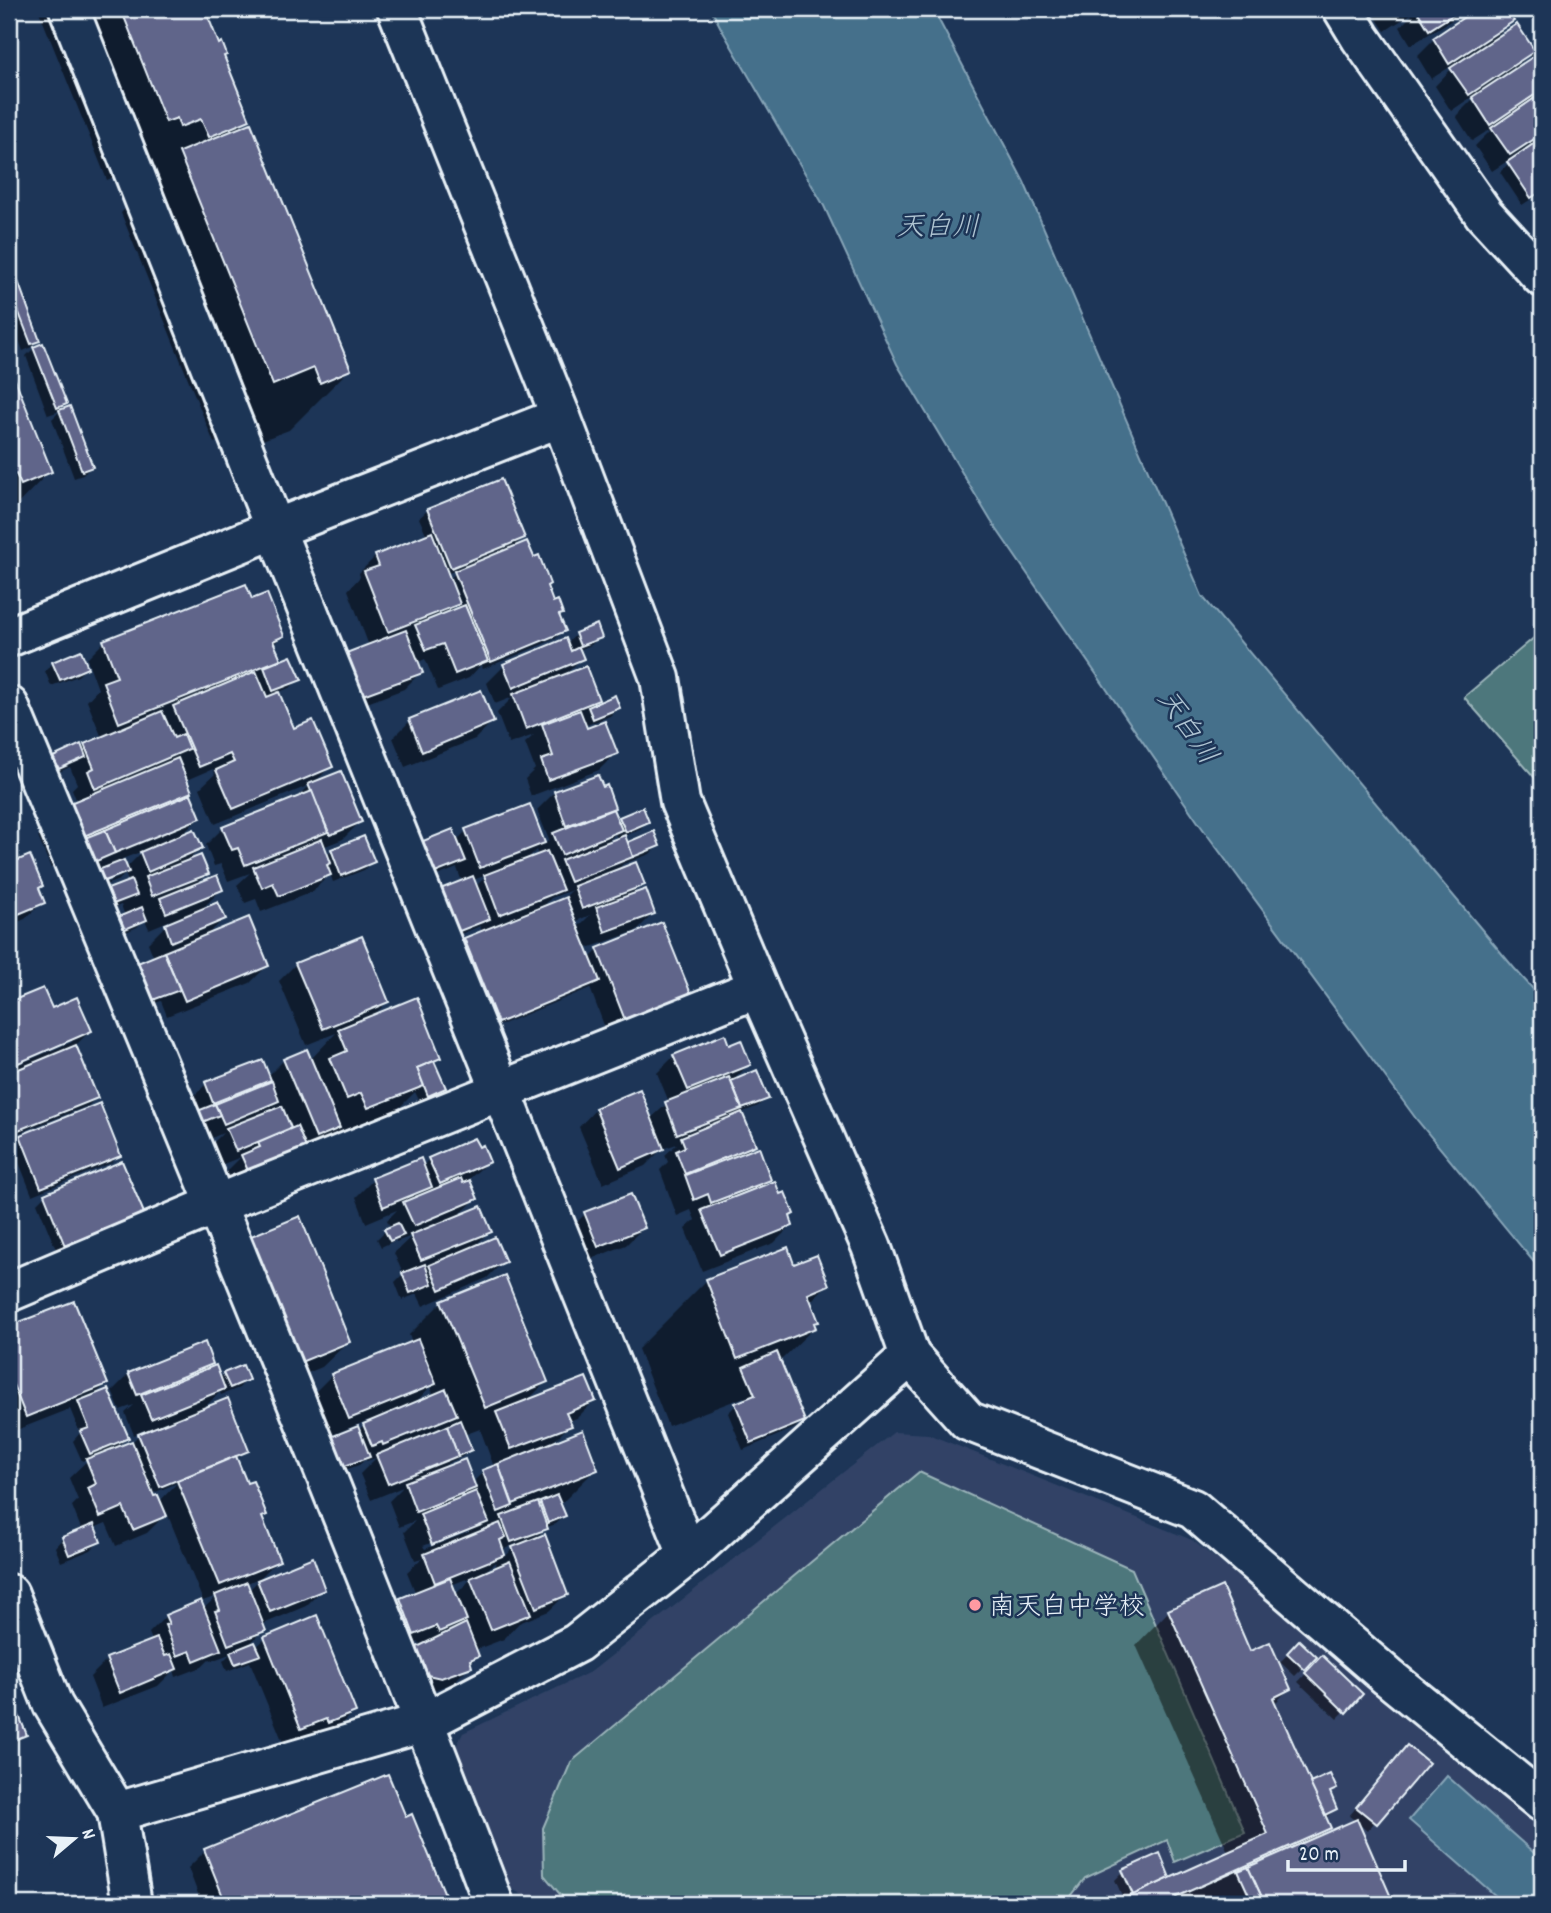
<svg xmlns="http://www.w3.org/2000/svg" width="1551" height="1913" font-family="Dekko,'Klee One',sans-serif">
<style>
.built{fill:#314366}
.green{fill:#4e777b;stroke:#9bb4ba;stroke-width:2}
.water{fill:#45708b;stroke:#86a4b7;stroke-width:2}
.shadow{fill:#0007;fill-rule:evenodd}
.building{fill:#60658a;stroke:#e8f1f8;stroke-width:2}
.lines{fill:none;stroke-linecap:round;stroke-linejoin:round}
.minor-casing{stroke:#e8f1f8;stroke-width:44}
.tertiary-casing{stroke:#e8f1f8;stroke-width:44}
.minor{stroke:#1d3557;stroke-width:38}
.tertiary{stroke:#1d3557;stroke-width:38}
.poi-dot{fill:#ff9aa2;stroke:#1d3557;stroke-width:2.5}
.labels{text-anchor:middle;stroke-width:5;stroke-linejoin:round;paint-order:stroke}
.poi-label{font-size:26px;fill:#e8f1f8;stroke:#1d3557;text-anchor:start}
.water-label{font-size:28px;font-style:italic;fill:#afc4d2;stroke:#1d3557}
</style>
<rect width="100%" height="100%" fill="#1d3557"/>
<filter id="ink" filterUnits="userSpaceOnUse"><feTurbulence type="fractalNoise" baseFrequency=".0143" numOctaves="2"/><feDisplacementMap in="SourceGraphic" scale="14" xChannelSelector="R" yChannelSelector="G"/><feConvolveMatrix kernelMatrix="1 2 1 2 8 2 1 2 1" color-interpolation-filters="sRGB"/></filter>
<g filter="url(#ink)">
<!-- built -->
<path class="built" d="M894 1432 928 1434 1192 1540 1378 1685 1542 1830V1904H540L506 1886 454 1751 463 1733 592 1671Z"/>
<!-- green -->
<g class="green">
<path d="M1542 631V786L1464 697Z"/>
<path d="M919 1472 1132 1569 1245 1832 1175 1862 1167 1840 1085 1878 1065 1904H568L544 1875 543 1828 571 1762Z"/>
</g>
<!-- water -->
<g class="water">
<path d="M711 9H933L1024 182 1202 596 1514 968 1542 999V1272L1417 1120 1200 825 991 521 897 364 824 206 722 30Z"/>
<path d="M1447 1776 1542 1860V1888L1528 1904H1505L1409 1820Z"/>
</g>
<!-- shadow -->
<g class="shadow">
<path d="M38 9H203L248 119 237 130 349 370 289 430 260 441 254 427 214 443 121 213 146 188 117 176 107 180Z"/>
<path d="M1373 9H1470L1411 45 1400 27 1412 15 1411 14 1385 31 1371 10Z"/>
<path d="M1480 9H1504L1512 20 1493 40 1494 41 1532 51 1542 41V93L1540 95H1542V195L1541 193 1522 205 1500 172 1513 159 1512 158 1492 171 1475 146 1490 131 1489 130 1472 141 1456 116 1474 98 1473 96 1451 111 1435 86 1454 66 1453 65 1431 79 1417 56 1434 39ZM1529 55 1532 59 1516 70 1514 69Z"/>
<path d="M11 267 38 340 30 348 23 351 9 314V268Z"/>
<path d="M34 348 65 403 57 412 48 415 26 356Z"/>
<path d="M9 369 50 471 9 513Z"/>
<path d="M60 411 91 467 83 475 74 478 52 419Z"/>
<path d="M428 510 523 538 512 549 546 587 564 631 555 639 483 669 481 665 469 678 438 690 425 659 417 663 421 672 404 689 346 711 330 671 347 654 369 646 348 590 360 577 359 573 376 556 427 536 419 518ZM459 569 449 580 446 574ZM457 605 459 609 448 613Z"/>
<path d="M245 586 251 601 266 596 282 636 273 645 279 659 271 666 290 658 299 679 291 687 277 693 293 730 312 722 331 766 313 784 340 773 360 822 343 839 323 847 327 855 332 850 363 838 373 861 364 870 333 882 330 874 312 892 261 912 256 899 245 903 237 885 250 873 228 881 221 864 214 866 206 845 223 828 295 800 310 785 215 824 200 788 215 774 213 769 185 781 190 791 181 801 190 797 199 818 181 836 193 831 201 848 185 863 200 857 207 873 193 887 216 877 221 890 199 912 218 904 224 919 206 936 248 919 267 966 250 983 167 1016 161 1001 142 1008 128 973 136 965 154 958 148 943 171 920 149 929 145 920 137 927 115 937 111 927 119 919 125 916 121 905 103 912 98 900 106 892 129 883 125 874 119 880 94 889 91 880 99 871 96 865 84 870 78 857 51 868 38 837 71 804 77 802 72 789 77 784 70 767 50 776 46 766 54 758 80 747 81 749 85 745 102 738 87 701 98 689 87 659 104 642ZM143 851 126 868 122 859ZM120 874V877L95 887 94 884Z"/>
<path d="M576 635 600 637 591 645 579 650 582 658 564 676 597 700 588 708 614 698 618 708 610 716 584 726 616 753 599 770 531 796 525 779 535 769 525 743 534 735 509 744 497 713 513 697 495 704 487 683 504 666 566 644Z"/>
<path d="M53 663 86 668 78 676 51 686 45 671Z"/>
<path d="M410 721 492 722 475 739 405 767 393 738Z"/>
<path d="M597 777 613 807 611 810 616 822 620 818 647 822 639 830 624 836 627 844 654 834 658 845 650 854 623 864 616 872 642 884 630 896 653 914 636 931 585 949 589 959 598 950 689 993 672 1010 608 1036 590 988 490 1029 457 948 465 939 482 932 480 926 449 939 462 882 457 868 427 880 416 850 424 842 456 841 466 831 529 806 544 845 549 840 537 810 554 793ZM615 834 618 840 605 845ZM536 850 538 856 524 862ZM487 875 476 886 473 880ZM572 890 562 900 542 908 551 898ZM590 915 579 926 585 941 582 942 574 922Z"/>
<path d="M29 857 43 902 25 919 9 926V866Z"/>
<path d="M296 964 387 1002 372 1017 439 1057 433 1063 444 1088 436 1096 420 1102 415 1092 376 1131 232 1189 225 1173 241 1157 218 1166 210 1146 223 1133 207 1140 189 1101 206 1084 267 1077 284 1060H310L336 1033 306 1045 279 981Z"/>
<path d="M42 990 51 1010 90 1031 75 1046 96 1098 88 1106 9 1137V1068L72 1042V1038L9 1065V1004Z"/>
<path d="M728 1047 749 1064 732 1082 767 1098 758 1106 741 1113 754 1145 743 1155 769 1180 760 1189 788 1218 791 1226 774 1243 702 1271 685 1229 695 1220 691 1210 677 1216 660 1170 668 1162 665 1155 677 1144 662 1149 645 1166 603 1184 579 1127 596 1109 650 1119 669 1102 657 1073 674 1056Z"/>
<path d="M100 1106 119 1155 111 1163 32 1195 12 1145 20 1137Z"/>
<path d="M429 1159 488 1162 468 1180 476 1199 456 1218 490 1231 473 1248 504 1261 487 1278 423 1306 417 1294 402 1300 395 1282 403 1274 394 1253 412 1236 396 1242V1240L381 1247 377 1239 385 1231 391 1229 387 1220 397 1210 366 1223 356 1197 373 1180 420 1161 422 1167Z"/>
<path d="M45 1195 142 1212 134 1220 57 1252 37 1203Z"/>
<path d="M585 1214 643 1228 626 1245 581 1263 568 1231Z"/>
<path d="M252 1237 348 1342 322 1367 276 1386 227 1263Z"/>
<path d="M793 1266 827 1285 810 1302 817 1321 813 1325 814 1328 779 1362 803 1420 795 1428 743 1450 728 1413 736 1405 746 1401 744 1397 668 1426 638 1349 707 1280Z"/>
<path d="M442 1302 546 1382 526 1402 594 1401 577 1418 568 1421 570 1425 549 1446 596 1469 563 1502 559 1504 564 1516 556 1524 547 1527 533 1541 566 1594 549 1611 519 1623 504 1639 475 1650 477 1656 469 1664 470 1666 453 1683 423 1694 410 1692 421 1647 419 1642 397 1651 384 1617 401 1600 416 1594 407 1572 422 1558 415 1560 404 1532 415 1521 399 1527 389 1501 403 1487 371 1500 360 1474 376 1458 366 1461V1459L359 1465 331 1475 358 1431 369 1420 332 1435 315 1392 332 1375 412 1343 409 1335ZM430 1387 434 1396 413 1405ZM480 1429 494 1467 483 1472 475 1480 477 1487 474 1490 464 1461 441 1470 448 1463 462 1457 470 1449 464 1435ZM469 1528V1532L425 1549 423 1546ZM518 1543 505 1557 502 1550ZM495 1562 497 1568 483 1574ZM474 1576 455 1595 451 1585Z"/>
<path d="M73 1303 106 1384 93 1397 127 1438 115 1449 132 1442 144 1430 134 1435 125 1413 134 1405 120 1410 112 1391 129 1374 211 1364 203 1372 219 1379 224 1374 247 1379 239 1388 221 1395 220 1392 202 1410 246 1451 235 1460 246 1485 264 1515 261 1518 278 1560 261 1577 245 1584 248 1591 258 1581 323 1589 306 1606 261 1625 263 1630 247 1647H256L265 1639 316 1618 354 1711 337 1728 311 1739 309 1735 284 1745 250 1662 227 1671 223 1661 230 1654 211 1661 210 1659 202 1667 176 1677 174 1670 158 1686 102 1708 90 1677 107 1660 150 1642 152 1640 149 1633 166 1616 203 1609 217 1596 203 1601 167 1513 147 1533 116 1546 106 1523 94 1528 99 1542 91 1550 61 1562 55 1547 63 1538 82 1531 72 1506 78 1500 69 1478 90 1458 82 1461 73 1441 80 1433 70 1409 9 1433V1328ZM177 1483 159 1502 151 1494Z"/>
<path d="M1169 1611 1250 1653 1289 1689 1274 1704 1310 1785 1335 1788 1328 1794 1335 1809 1325 1819 1329 1828 1319 1837 1356 1821 1349 1816 1400 1756 1426 1763 1367 1831 1356 1821 1392 1904H1228L1223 1893 1199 1904H1116L1124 1900 1115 1880 1123 1872 1169 1880 1229 1854 1136 1645Z"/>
<path d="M1299 1643 1314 1657 1295 1676 1280 1662Z"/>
<path d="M1322 1657 1361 1694 1337 1719 1298 1682Z"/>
<path d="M14 1709 25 1734 9 1750V1711Z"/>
<path d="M411 1816 447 1904H202L188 1868 205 1851 405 1819Z"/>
</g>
<!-- building -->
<g class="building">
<path d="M121 9H205L219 44 222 42 227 55 224 56 250 120 209 137 201 119 180 127 177 118 166 122Z"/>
<path d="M1416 9H1462L1429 30Z"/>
<path d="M1476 9H1506L1514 21 1449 64 1433 38Z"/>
<path d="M1517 24 1535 51 1469 95 1450 68Z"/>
<path d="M1537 54 1542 61V90L1490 125 1472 97Z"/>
<path d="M1542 93V134L1510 155 1491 128Z"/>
<path d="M251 123 351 370 320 383 314 368 273 385 179 152Z"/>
<path d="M1542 138V191L1531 198 1507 162Z"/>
<path d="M12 265 40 341 31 344 9 287V266Z"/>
<path d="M43 343 67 404 57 408 33 347Z"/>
<path d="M9 364 52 472 21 485 16 474 9 477Z"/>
<path d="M70 406 93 467 82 471 59 410Z"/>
<path d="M501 479 525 538 451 568 427 509Z"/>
<path d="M432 532 460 604 388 632 364 571 379 566 375 555Z"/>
<path d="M527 541 534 557 539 555 550 584 547 586 553 602 558 600 563 614 559 615 566 631 491 662 454 571Z"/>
<path d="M246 584 252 599 267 593 284 636 273 641 281 659 119 723 103 682 117 677 103 640Z"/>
<path d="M465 605 488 661 455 674 443 644 426 650 415 625Z"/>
<path d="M597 624 602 638 580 646 575 633Z"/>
<path d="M406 630 423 673 363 695 346 653Z"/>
<path d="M566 638 571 651 579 647 584 659 513 688 503 664Z"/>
<path d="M81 650 88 668 60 680 52 662Z"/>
<path d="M291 656 302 680 273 691 264 667Z"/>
<path d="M586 666 599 700 526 729 513 694Z"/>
<path d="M256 671 267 697 279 692 294 728 313 720 333 767 233 809 216 770 234 762 230 754 199 767 173 706Z"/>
<path d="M481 690 494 722 422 752 409 719Z"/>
<path d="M615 695 620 708 593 719 588 707Z"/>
<path d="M580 710 587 728 605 721 618 754 548 780 541 760 553 756 542 724Z"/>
<path d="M162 711 174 738 183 734 189 749 95 789 88 771 94 768 84 744Z"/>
<path d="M81 744 86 757 59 769 53 757Z"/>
<path d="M178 758 192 792 84 836 70 803Z"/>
<path d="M341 771 362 822 330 835 308 784Z"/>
<path d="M598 775 603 787 607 785 615 808 566 826 554 791Z"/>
<path d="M312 791 328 832 245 865 238 848 232 850 222 827Z"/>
<path d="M191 794 201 818 115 853 105 830Z"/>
<path d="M530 804 545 843 480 868 465 829Z"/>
<path d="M643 807 649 822 626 832 619 817Z"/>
<path d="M613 809 622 830 562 855 553 833Z"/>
<path d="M194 829 203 848 148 872 140 852Z"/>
<path d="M453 829 466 861 435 873 423 841Z"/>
<path d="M105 830 115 853 92 863 82 839Z"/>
<path d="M654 831 660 846 633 857 628 842Z"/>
<path d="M625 835 633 857 570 882 561 860Z"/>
<path d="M364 836 375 862 341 876 331 849Z"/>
<path d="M322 839 331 863 327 865 331 875 279 896 273 883 262 888 253 867Z"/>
<path d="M547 851 563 890 499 915 484 875Z"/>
<path d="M30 855 43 886 39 888 45 903 9 918V864Z"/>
<path d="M201 855 209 874 152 896 145 877Z"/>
<path d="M124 860 129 872 102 882 98 870Z"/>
<path d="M636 862 645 885 582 909 574 886Z"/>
<path d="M217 875 223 890 166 913 160 898Z"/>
<path d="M473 876 490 919 457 932 440 889Z"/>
<path d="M131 880 137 895 111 905 105 890Z"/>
<path d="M646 889 655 914 605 932 596 907Z"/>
<path d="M566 897 600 981 498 1023 464 938Z"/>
<path d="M218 902 226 919 171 942 165 924Z"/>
<path d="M142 907 147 920 123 930 118 917Z"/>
<path d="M249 917 269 966 185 1001 164 952Z"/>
<path d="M662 922 691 994 625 1020 597 948Z"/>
<path d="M362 936 389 1002 323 1029 295 963Z"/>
<path d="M164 952 180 990 150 1001 135 964Z"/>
<path d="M43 988 52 1008 77 997 92 1031 16 1064 9 1046V1002Z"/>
<path d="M417 997 441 1058 417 1068 424 1086 368 1108 361 1093 347 1099 330 1058 347 1051 338 1029Z"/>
<path d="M725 1034 729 1045 741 1040 751 1065 688 1090 673 1055Z"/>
<path d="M76 1045 98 1098 16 1131 9 1113V1073Z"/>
<path d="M307 1049 340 1128 316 1138 283 1059Z"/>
<path d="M263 1060 271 1080 213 1103 205 1082Z"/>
<path d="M434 1061 446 1088 428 1096 417 1068Z"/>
<path d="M757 1070 769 1099 742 1109 731 1081Z"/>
<path d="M729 1077 742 1109 677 1134 665 1102Z"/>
<path d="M272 1081 279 1101 224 1124 215 1104Z"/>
<path d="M640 1089 664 1149 620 1168 595 1108Z"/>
<path d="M100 1103 121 1156 41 1188 20 1135Z"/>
<path d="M215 1104 220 1115 200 1123 195 1112Z"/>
<path d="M282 1106 291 1128 236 1151 226 1128Z"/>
<path d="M742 1112 756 1145 685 1174 676 1151 685 1147 681 1137Z"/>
<path d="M297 1126 307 1150 249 1173 241 1155 260 1147 258 1143Z"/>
<path d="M474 1138 479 1147 483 1145 490 1162 440 1184 428 1158Z"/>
<path d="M759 1147 771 1180 711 1203 708 1194 694 1200 685 1175Z"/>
<path d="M421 1158 432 1187 383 1207 372 1178Z"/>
<path d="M122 1161 144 1213 65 1246 44 1194Z"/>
<path d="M461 1178 463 1183 470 1180 478 1199 414 1226 403 1202Z"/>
<path d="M775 1181 780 1194 785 1192 794 1214 790 1216 793 1226 720 1255 701 1210Z"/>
<path d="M631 1194 645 1228 598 1247 584 1212Z"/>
<path d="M481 1206 492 1232 421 1260 410 1235Z"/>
<path d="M300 1216 350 1342 301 1362 251 1236Z"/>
<path d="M398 1223 404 1235 390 1241 384 1229Z"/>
<path d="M495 1237 506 1262 440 1290 429 1265Z"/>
<path d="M788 1247 794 1264 817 1255 829 1285 808 1294 819 1322 814 1323 816 1328 737 1359 706 1279Z"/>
<path d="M425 1264 432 1284 410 1293 402 1273Z"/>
<path d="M505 1275 548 1382 485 1408 441 1301Z"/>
<path d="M74 1301 108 1384 26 1417 9 1375V1326Z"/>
<path d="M418 1339 436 1384 349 1419 331 1374Z"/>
<path d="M205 1342 213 1364 137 1395 128 1373Z"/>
<path d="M777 1352 805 1421 751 1443 735 1403 755 1395 743 1367Z"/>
<path d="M216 1365 225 1389 151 1419 141 1395Z"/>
<path d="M243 1365 249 1380 230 1388 223 1373Z"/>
<path d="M586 1377 596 1401 566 1413 572 1426 511 1449 496 1412Z"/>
<path d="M108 1389 129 1438 90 1454 80 1431 89 1428 78 1401Z"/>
<path d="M446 1389 457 1415 383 1445 382 1442 372 1446 363 1424Z"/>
<path d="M228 1398 249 1451 160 1487 138 1434Z"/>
<path d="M460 1420 472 1450 458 1456 447 1426Z"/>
<path d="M358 1426 370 1457 339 1468 328 1438Z"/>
<path d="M447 1426 458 1456 388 1484 376 1455Z"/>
<path d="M583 1430 598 1470 513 1504 498 1464Z"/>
<path d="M132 1441 154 1496 158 1495 167 1516 133 1530 123 1507 100 1517 88 1488 96 1484 86 1459Z"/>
<path d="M236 1456 247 1483 253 1481 267 1515 262 1517 280 1561 220 1585 177 1481Z"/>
<path d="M465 1459 476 1488 416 1512 405 1482Z"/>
<path d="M498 1464 513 1506 498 1512 482 1470Z"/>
<path d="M476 1491 489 1522 432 1545 420 1514Z"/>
<path d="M557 1495 566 1516 548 1523 540 1502Z"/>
<path d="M538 1502 548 1529 511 1542 501 1516Z"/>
<path d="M500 1523 506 1537 500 1540 505 1555 435 1583 424 1554Z"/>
<path d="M94 1524 101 1542 69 1555 62 1537Z"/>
<path d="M545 1534 568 1595 536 1608 512 1547Z"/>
<path d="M313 1557 325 1590 270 1612 257 1580Z"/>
<path d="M510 1561 531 1614 491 1630 470 1578Z"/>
<path d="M450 1578 467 1620 439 1632 436 1626 414 1635 400 1598Z"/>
<path d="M247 1582 266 1631 228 1645 215 1611 220 1610 215 1595Z"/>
<path d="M1222 1586 1250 1651 1270 1642 1291 1689 1273 1698 1331 1828 1176 1897 1179 1904H1112L1268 1834 1168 1610Z"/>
<path d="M201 1600 221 1650 194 1661 190 1651 177 1656 165 1625 169 1624 165 1615Z"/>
<path d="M317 1615 356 1712 328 1723 326 1719 301 1729 264 1637Z"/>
<path d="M466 1623 479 1656 470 1660 472 1667 441 1678 427 1675 415 1648Z"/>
<path d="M157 1638 165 1656 171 1654 177 1669 120 1693 106 1658Z"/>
<path d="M1299 1640 1317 1657 1305 1670 1287 1653Z"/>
<path d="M255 1642 261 1655 235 1664 230 1652Z"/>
<path d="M1322 1655 1363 1694 1346 1713 1305 1673Z"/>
<path d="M15 1706 27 1735 9 1742V1709Z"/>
<path d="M1407 1745 1429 1763 1377 1824 1356 1807Z"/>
<path d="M388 1774 406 1817 412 1814 449 1904H257L253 1899 240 1904H226L204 1849Z"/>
<path d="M1330 1774 1337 1789 1330 1792 1337 1809 1325 1815 1310 1783Z"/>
<path d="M1357 1819 1394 1904H1265L1248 1867Z"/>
<path d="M1160 1853 1170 1878 1133 1895 1122 1870Z"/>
<path d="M1248 1867 1265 1904H1253L1238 1871Z"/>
</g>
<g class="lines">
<!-- minor casing -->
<g class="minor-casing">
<g id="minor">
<path d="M69 9 275 529 688 1555"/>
<path d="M1343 9 1360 37 1484 214 1542 277"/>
<path d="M9 637 275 529 561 417"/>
<path d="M9 706C175 1104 341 1501 494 1904"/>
<path d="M9 1292 217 1204 758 988"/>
<path d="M910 1356 968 1421 1193 1509 1388 1677 1542 1802"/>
<path d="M117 1812 425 1722 577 1643 688 1555 910 1356 871 1246 758 988 680 802 660 678 561 417 397 9"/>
</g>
</g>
<!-- tertiary casing -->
<g class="tertiary-casing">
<path id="tertiary" d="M9 1594 53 1705 117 1812 132 1904"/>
</g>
<!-- minor -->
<use href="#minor" class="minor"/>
<!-- tertiary -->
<use href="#tertiary" class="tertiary"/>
</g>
</g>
<!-- markers -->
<circle class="poi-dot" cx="975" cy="1605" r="7"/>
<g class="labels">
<!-- poi labels -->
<g class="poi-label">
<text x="989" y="1614">南天白中学校</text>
</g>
<!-- water labels -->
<g class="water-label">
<text x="938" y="235">天白川</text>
<text transform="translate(1189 726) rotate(55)" y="10">天白川</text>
</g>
</g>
<!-- margin -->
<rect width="1551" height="1913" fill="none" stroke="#1d3557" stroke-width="35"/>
<rect x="18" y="18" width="1516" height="1878" fill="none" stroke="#e8f1f8" stroke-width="2.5" filter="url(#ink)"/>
<!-- north arrow -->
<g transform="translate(74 1839) rotate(71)" stroke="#1d3557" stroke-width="5" paint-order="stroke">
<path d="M0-5L12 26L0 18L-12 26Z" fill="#e8f1f8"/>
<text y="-10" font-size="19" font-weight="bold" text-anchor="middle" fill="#e8f1f8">N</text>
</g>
<!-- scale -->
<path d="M1288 1860v10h117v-10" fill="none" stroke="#e8f1f8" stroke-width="3.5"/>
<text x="1299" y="1860" font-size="21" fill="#e8f1f8" stroke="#1d3557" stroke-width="5" paint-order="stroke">20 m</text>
</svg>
